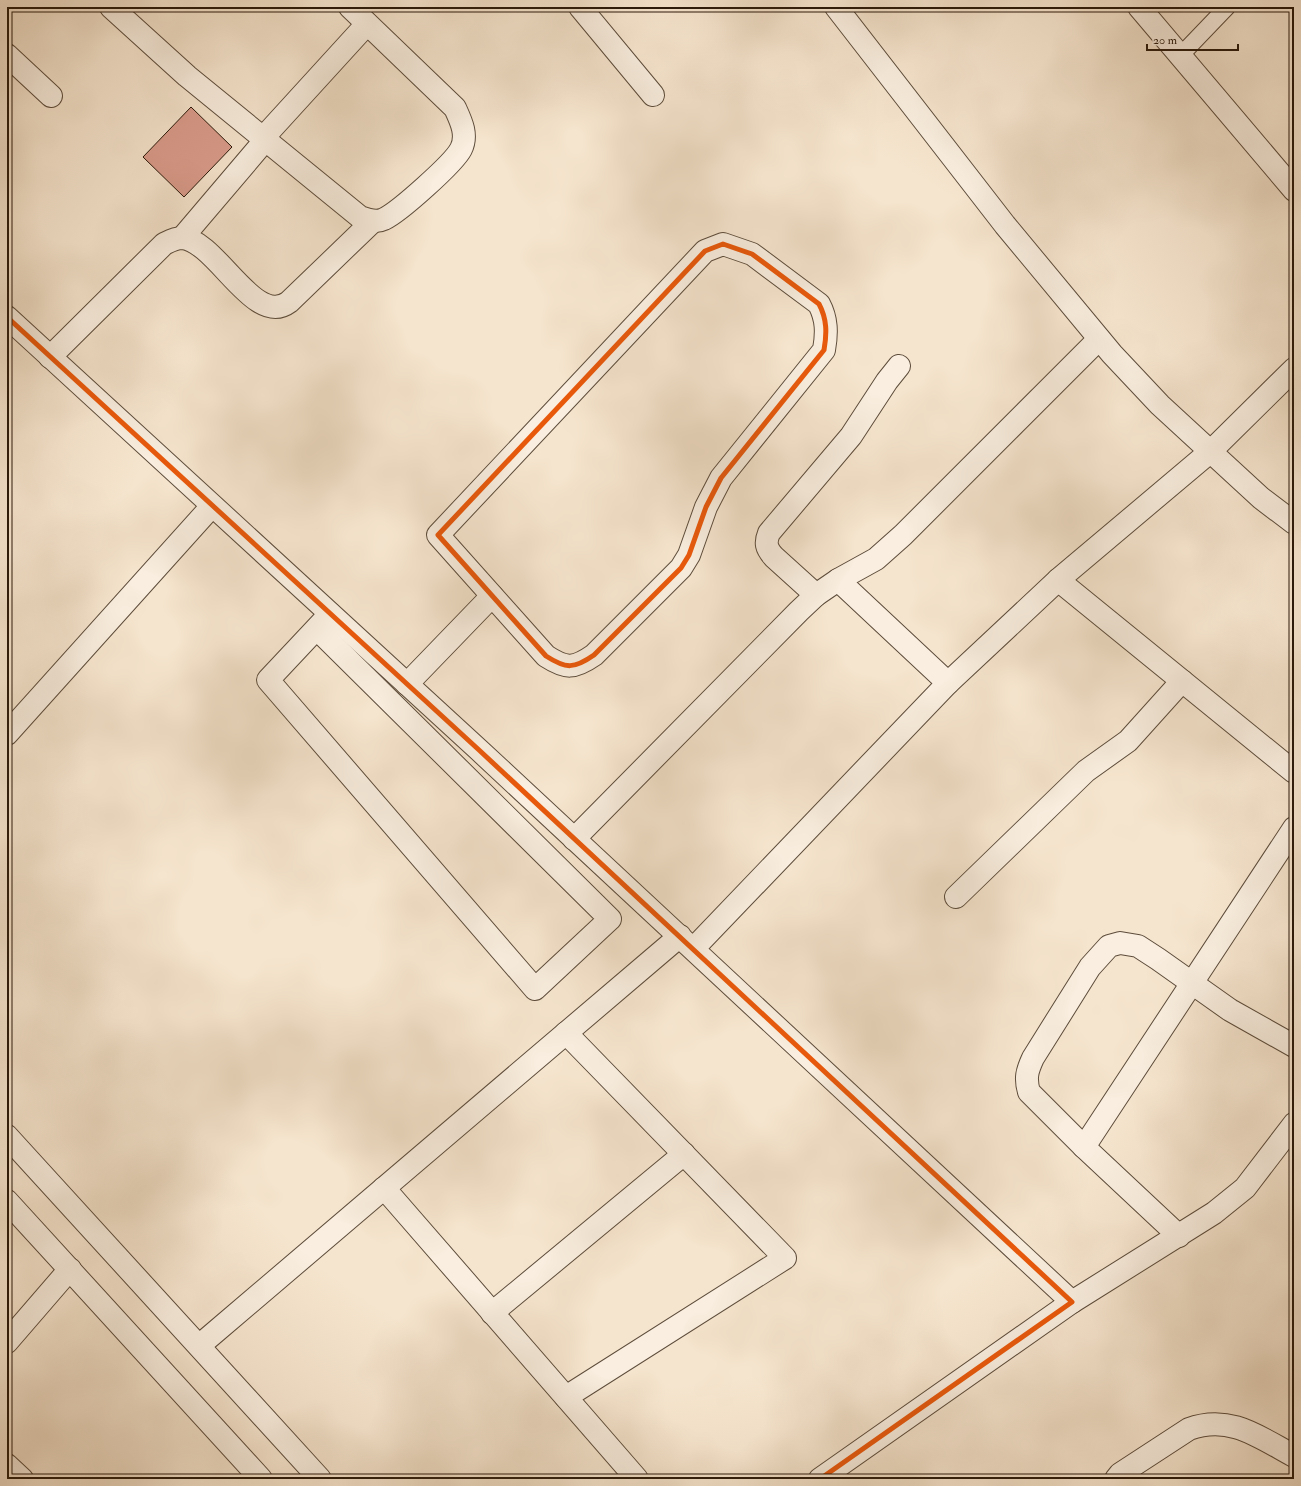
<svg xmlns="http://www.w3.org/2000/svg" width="1301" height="1486" font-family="'IM FELL Double Pica',serif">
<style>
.building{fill:#da9c8c;stroke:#2a190a}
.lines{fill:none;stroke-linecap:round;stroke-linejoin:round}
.service-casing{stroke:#5d4c3b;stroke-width:18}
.minor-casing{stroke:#5d4c3b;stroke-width:24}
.tertiary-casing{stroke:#5d4c3b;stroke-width:24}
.service{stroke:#f9eedf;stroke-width:16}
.minor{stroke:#f9eedf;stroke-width:22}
.tertiary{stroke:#f9eedf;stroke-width:22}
.cycleway-casing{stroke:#f9eedf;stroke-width:8}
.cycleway{stroke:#e8590c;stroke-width:5}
</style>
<rect width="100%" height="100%" fill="#f6e5ce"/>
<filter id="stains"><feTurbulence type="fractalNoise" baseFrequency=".005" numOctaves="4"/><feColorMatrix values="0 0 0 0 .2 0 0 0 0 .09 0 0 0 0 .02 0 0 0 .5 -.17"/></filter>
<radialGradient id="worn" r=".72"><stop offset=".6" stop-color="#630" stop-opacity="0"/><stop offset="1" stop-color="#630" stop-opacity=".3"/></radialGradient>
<!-- building -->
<path class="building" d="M191 107 232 147 184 197 143 157Z"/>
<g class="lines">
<!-- service casing -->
<g class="service-casing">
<path id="service" d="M1180 56 1227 7"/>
</g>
<!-- minor casing -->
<g class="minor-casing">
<g id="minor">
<path d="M111 7 187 76 360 217C368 220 376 223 384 219 399 212 454 163 461 149 468 135 461 121 455 108L350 7"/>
<path d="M580 7 653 95"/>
<path d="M836 7 1005 225 1112 354 1160 405 1261 498 1294 523"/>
<path d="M1139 7 1294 190"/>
<path d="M7 55 51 96"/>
<path d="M182 238 261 145 263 138 367 24"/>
<path d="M723 244 752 254 819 304C827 319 827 333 824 350L721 478 706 507 689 555 681 568 594 655C574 669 566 669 546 656L438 535 705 251Z"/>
<path d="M7 317 479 750 1072 1302 820 1479"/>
<path d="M50 357 164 244C170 241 175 238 182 238 217 241 254 328 289 302L373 221"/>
<path d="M838 580 948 683"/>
<path d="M1058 580 1294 772"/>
<path d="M816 595 774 557C766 548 765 543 769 533L851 436 887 381 899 366"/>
<path d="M317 629 610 919 535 989 268 680 330 614"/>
<path d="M407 684 492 596"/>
<path d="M7 734 212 506"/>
<path d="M574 839 799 611 816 595 838 580 876 559 903 535 1099 339"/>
<path d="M956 897 1086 771 1128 741 1182 681"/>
<path d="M694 948 948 683 1058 580 1211 451 1294 369"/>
<path d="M566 1033 785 1258 566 1397"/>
<path d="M1084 1147 1294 828"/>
<path d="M384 1188 637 1479"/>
<path d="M1179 1236 1084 1147 1029 1092C1025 1078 1027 1071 1033 1058L1090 967 1109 946 1120 943 1138 946 1158 959 1230 1010 1294 1046"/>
<path d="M1072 1302 1214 1213 1245 1188 1294 1124"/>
<path d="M492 1313 684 1154"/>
<path d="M7 1342 70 1269"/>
<path d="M200 1345 680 936"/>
<path d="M7 1465 22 1479"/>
<path d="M1116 1479 1120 1474 1189 1429C1230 1414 1259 1437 1294 1456"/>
</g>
</g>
<!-- tertiary casing -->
<g class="tertiary-casing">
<g id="tertiary">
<path d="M7 1136 320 1479"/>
<path d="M7 1201 261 1479"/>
</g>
</g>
<!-- service -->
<use href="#service" class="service"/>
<!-- minor -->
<use href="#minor" class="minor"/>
<!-- tertiary -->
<use href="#tertiary" class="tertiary"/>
<!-- cycleway casing -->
<g class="cycleway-casing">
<g id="cycleway">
<path d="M723 244 752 254 819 304C827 319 827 333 824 350L721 478 706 507 689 555 681 568 594 655C574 669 566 669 546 656L438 535 705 251Z"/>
<path d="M7 317 479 750 1072 1302 820 1479"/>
</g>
</g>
<!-- cycleway -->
<use href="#cycleway" class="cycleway"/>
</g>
<!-- margin -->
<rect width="1301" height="1486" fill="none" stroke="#f6e5ce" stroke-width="24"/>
<rect x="8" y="8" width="1285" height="1470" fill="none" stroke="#2a190a" stroke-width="2"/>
<rect x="12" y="12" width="1277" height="1462" fill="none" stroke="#2a190a"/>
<!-- scale -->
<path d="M1147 44v6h91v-6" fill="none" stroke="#2a190a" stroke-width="2"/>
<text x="1153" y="44" font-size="12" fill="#2a190a" stroke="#f9eedf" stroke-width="3" paint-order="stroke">20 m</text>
<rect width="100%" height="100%" filter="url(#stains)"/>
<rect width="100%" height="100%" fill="url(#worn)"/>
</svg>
